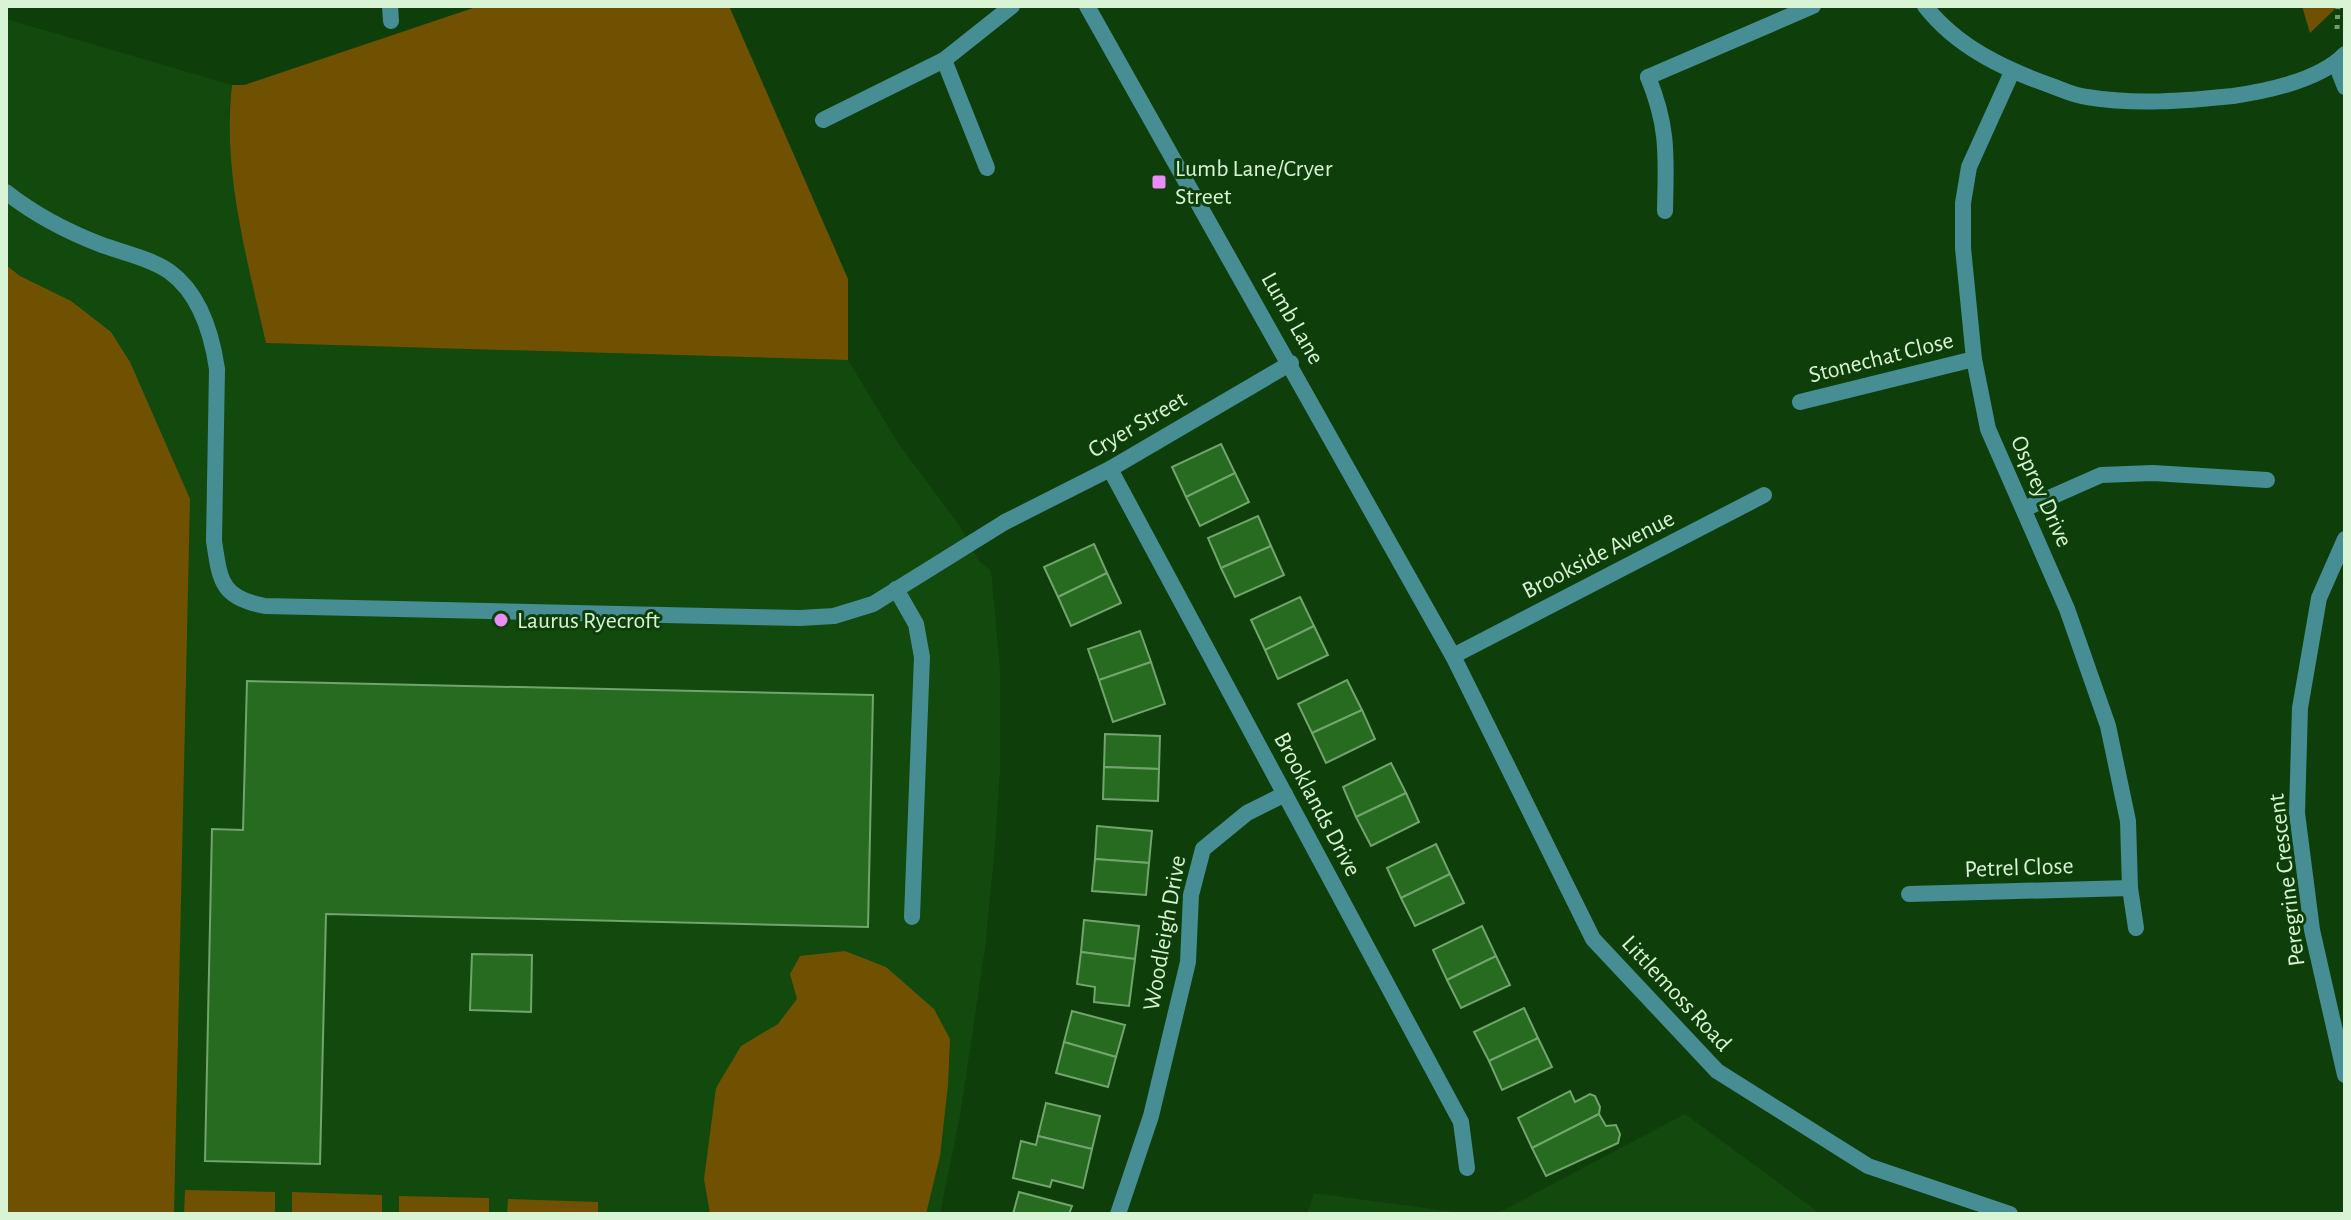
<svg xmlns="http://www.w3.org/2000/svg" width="2351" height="1220" font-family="'Alegreya Sans',sans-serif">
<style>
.built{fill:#12490d}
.green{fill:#705102}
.building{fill:#266b20;stroke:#72a46d;stroke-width:2}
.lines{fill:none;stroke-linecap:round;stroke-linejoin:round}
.path{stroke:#759a71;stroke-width:5;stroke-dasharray:4 6;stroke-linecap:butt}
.service{stroke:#468e93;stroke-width:16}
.minor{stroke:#468e93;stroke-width:16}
.tertiary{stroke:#468e93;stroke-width:16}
.poi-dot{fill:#ec8cfb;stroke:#0e3f0a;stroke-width:3}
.labels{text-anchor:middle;stroke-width:6;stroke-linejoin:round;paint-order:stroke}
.poi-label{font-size:24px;fill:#d9f3d5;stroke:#0e3f0a;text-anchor:start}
.street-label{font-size:24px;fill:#d9f3d5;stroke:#0e3f0a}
</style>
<rect width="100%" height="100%" fill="#0e3f0a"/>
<!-- built -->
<g class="built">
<path d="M6 19 232 85 229 114 238 218 267 343 848 360 898 443 959 525 980 562 991 570 1000 670V771L994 857 985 948 960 1116 940 1214H6Z"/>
<path d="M1685 1114 1821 1214H1496Z"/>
<path d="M1314 1193 1469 1214H1307Z"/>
</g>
<!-- green -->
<g class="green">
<path d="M479 6H729L848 279V360L266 343C247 259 222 171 232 85H244Z"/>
<path d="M2302 6H2338L2310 33Z"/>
<path d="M6 265 20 276 71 301 111 332 130 362 190 499 174 1214H6Z"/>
<path d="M845 951 886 967 934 1009 950 1039 948 1085 940 1156 926 1214H710L704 1179 716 1088 741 1046 778 1024 797 999 790 974 800 956Z"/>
<path d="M185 1190 275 1192V1213L291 1214H184Z"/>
<path d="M292 1192 382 1195V1214H292Z"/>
<path d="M399 1196 489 1198V1214H399Z"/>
<path d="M508 1199 598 1202V1214H507Z"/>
</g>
<!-- building -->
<g class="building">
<path d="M1221 444 1235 473 1186 497 1172 467Z"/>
<path d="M1235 473 1249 502 1200 526 1186 497Z"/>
<path d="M1258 516 1271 546 1221 568 1208 538Z"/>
<path d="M1094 544 1107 573 1058 597 1044 567Z"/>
<path d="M1271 546 1284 575 1235 597 1221 568Z"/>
<path d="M1107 573 1121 603 1071 626 1058 597Z"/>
<path d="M1300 597 1314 626 1265 650 1251 620Z"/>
<path d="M1314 626 1328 655 1278 679 1265 650Z"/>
<path d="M1140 631 1151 662 1099 680 1088 649Z"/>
<path d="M1151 662 1165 704 1113 722 1099 680Z"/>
<path d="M1347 680 1362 710 1312 733 1298 704Z"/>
<path d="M247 681 873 695 868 927 326 914 320 1164 205 1161 212 829 243 830Z"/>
<path d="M1362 710 1375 739 1326 763 1312 733Z"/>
<path d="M1105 734 1160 736 1159 769 1104 767Z"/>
<path d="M1391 763 1406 793 1356 817 1343 787Z"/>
<path d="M1104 767 1159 769 1158 801 1103 799Z"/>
<path d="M1406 793 1419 822 1371 846 1356 817Z"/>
<path d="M1097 826 1152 831 1149 863 1095 859Z"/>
<path d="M1436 844 1450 874 1401 898 1387 868Z"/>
<path d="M1095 859 1149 863 1146 895 1092 891Z"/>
<path d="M1450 874 1464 903 1415 926 1401 898Z"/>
<path d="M1084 920 1139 926 1135 959 1081 952Z"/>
<path d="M1482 926 1496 956 1447 980 1433 950Z"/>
<path d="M1081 952 1135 959 1129 1006 1094 1002 1095 987 1077 984Z"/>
<path d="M472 954 532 955 531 1012 470 1010Z"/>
<path d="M1496 956 1510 985 1461 1008 1447 980Z"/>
<path d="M1524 1008 1538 1038 1489 1061 1474 1032Z"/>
<path d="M1072 1011 1125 1025 1116 1057 1064 1042Z"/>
<path d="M1538 1038 1552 1067 1502 1090 1489 1061Z"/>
<path d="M1064 1042 1116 1057 1108 1087 1056 1073Z"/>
<path d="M1570 1091 1575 1102 1590 1094 1595 1096 1600 1107 1599 1114 1532 1148 1518 1118Z"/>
<path d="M1046 1103 1100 1116 1092 1149 1038 1136Z"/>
<path d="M1599 1114 1606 1126 1616 1125 1620 1134 1618 1143 1546 1176 1532 1148Z"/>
<path d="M1038 1136 1092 1149 1083 1188 1052 1180 1050 1187 1013 1178 1021 1141 1036 1145Z"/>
<path d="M1019 1192 1072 1206 1069 1214H1013Z"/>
</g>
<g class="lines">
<!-- path -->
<path class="path" d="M2337 29 2338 6"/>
<!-- service -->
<g class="service">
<path d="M1648 77C1669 128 1666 157 1665 211"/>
<path d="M6 192C35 215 68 232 102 245 124 253 152 259 170 272 200 294 212 335 217 369L214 541C220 581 221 598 265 606L800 618 834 616 873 604 1005 522"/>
<path d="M896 589 916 624 922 657 912 917"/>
</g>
<!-- minor -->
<g class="minor">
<path d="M390 6 391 21"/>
<path d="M1925 6C1957 47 2004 69 2052 86 2063 90 2075 96 2087 97 2135 105 2184 101 2233 96 2267 91 2320 80 2345 54"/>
<path d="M944 60 987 168"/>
<path d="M2336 64 2345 87"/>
<path d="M2012 72 1969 167 1963 203V248L1974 359 1988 429 2067 609 2108 726 2128 821 2130 888 2136 928"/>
<path d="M1648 77 1813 6"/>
<path d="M823 120 944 60 1012 6"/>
<path d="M1800 402 1974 359"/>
<path d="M1110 469 1461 1122 1467 1168"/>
<path d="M2024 509 2101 475 2153 473 2267 480"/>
<path d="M1005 522 1110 469 1291 363"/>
<path d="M2345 539 2319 598 2300 708 2297 813 2312 930 2345 1075"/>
<path d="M1453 656 1764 495"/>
<path d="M1909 894 2130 888"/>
<path d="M1118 1214 1151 1116 1188 962 1191 895 1203 849 1247 813 1285 794"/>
</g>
<!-- tertiary -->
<path class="tertiary" d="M1087 6 1453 656 1593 939 1717 1071 1868 1166 2010 1214"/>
</g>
<!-- markers -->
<g class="poi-dot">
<rect x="1151" y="174" width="16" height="16" rx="4"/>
<circle cx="501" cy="620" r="8"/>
</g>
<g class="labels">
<!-- poi labels -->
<g class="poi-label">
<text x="1175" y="176">Lumb Lane/Cryer<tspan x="1175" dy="28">Street</tspan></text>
<text x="517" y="628">Laurus Ryecroft</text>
</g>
<!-- street labels -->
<g class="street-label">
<text transform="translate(1293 318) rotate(60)" y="8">Lumb Lane</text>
<text transform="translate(1881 357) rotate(-14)" y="8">Stonechat Close</text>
<text transform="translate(1137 424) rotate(-30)" y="8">Cryer Street</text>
<text transform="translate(2042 491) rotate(66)" y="8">Osprey Drive</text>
<text transform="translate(1598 554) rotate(-27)" y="8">Brookside Avenue</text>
<text transform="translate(1318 804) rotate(62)" y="8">Brooklands Drive</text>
<text transform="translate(2019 867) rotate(-2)" y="8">Petrel Close</text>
<text transform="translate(2286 880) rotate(-97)" y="8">Peregrine Crescent</text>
<text transform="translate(1164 933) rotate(-80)" y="8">Woodleigh Drive</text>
<text transform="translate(1677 993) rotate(47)" y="8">Littlemoss Road</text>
</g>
</g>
<!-- border -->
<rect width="2351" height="1220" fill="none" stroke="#d9f3d5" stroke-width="16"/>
</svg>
